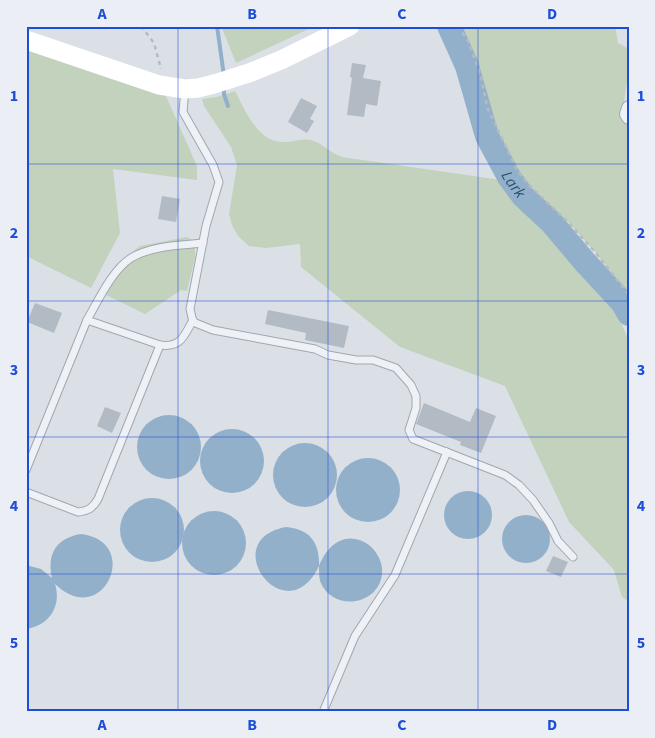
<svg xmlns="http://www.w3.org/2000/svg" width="655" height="738" font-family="'Source Sans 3',sans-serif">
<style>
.green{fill:#c2d2bc}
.water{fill:#93b0cb}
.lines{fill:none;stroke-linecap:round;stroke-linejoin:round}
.stream{stroke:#93b0cb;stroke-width:4}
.river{stroke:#93b0cb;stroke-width:24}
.building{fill:#b2bac4}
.lane-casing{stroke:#a0a7b1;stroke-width:9}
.street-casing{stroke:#a0a7b1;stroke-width:16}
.path{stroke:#b5bbc2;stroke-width:2.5;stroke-dasharray:4 4;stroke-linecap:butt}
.lane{stroke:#eef1f5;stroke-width:7}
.street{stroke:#eef1f5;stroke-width:14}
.secondary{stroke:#fff;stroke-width:19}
.grid{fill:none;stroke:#1d4ed8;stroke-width:1;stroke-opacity:0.55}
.labels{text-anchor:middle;stroke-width:4.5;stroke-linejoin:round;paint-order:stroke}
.water-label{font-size:16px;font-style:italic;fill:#2b4f75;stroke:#ebeff5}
.neatline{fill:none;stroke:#1d4ed8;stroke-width:2}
.grid-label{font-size:16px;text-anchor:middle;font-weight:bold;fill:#1d4ed8}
</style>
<rect width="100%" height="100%" fill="#dbe0e7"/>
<!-- green -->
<g class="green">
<path d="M221 26H315L236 63Z"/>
<path d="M458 26H615L618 43 629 49V70L622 114 629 128V295L595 252 567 221 529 185 517 170 487 107 481 75 468 41Z"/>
<path d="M26 47 101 75 165 94 197 166V180L113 169 120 233 91 288 26 256Z"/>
<path d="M235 91C245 110 258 143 284 142 292 142 303 138 311 140 322 143 330 153 342 157L501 180 549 231 580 259 601 287 620 320 629 341V602L622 597 614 570 569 522 505 386 400 347 301 267 300 244 266 248 249 246 238 236 232 225 229 214 237 165 231 147 204 106 202 99 217 97Z"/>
<path d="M187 237 195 242V257L187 291 181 290 145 314 100 292C111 276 124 257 140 246Z"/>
</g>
<!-- water -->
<g class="water">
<circle cx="169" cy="447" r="32"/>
<circle cx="232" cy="461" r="32"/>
<circle cx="305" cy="475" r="32"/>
<circle cx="368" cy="490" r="32"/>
<circle cx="468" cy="515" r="24"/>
<circle cx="152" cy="530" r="32"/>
<circle cx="214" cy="543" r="32"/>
<circle cx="526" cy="539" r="24"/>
<path d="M286 527C310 529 320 543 319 566 327 545 346 529 369 545 376 551 381 559 382 568 385 604 333 615 320 581 319 576 319 571 319 566 286 635 215 540 286 527Z"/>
<path d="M80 534C143 540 104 631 55 584 62 606 49 626 26 629V565L41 569 52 578C47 555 55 539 80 534Z"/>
</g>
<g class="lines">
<!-- stream -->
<g class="stream">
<path d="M217 26 224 76"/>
<path d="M224 86V94L228 106"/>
</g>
<!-- river -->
<path class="river" id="s1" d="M449 26 467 66 487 136 509 177 523 196 552 223 584 261 622 302 629 314"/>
</g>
<!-- building -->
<g class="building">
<path d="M352 63 366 65 363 78 381 81 377 106 366 104 364 117 347 115 352 78 350 77Z"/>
<path d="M301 98 317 106 310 119 314 121 307 133 288 122Z"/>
<path d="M162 196 180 199 176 222 158 219Z"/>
<path d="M35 303 62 313 54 333 27 322Z"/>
<path d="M268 310 349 326 344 348 305 340 306 333 265 324Z"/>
<path d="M424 403 470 422 476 408 496 416 481 453 460 445 461 442 416 424Z"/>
<path d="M105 407 121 413 112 433 97 426Z"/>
<path d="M553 556 568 562 561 577 546 571Z"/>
</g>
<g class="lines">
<!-- lane casing -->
<g class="lane-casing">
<g id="lane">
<path d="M185 89 183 112 213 165 219 182 206 226 190 309 193 322 213 330 315 349 328 355 356 360H373L396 368 411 385 416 396V408L409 430 413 439 505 475 519 485 533 500 549 523 558 541 573 557"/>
<path d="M87 320C98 301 112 270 131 258 151 246 180 245 203 243"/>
<path d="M26 470 87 320 160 345C181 348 184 336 193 320"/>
<path d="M26 492 78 512C88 511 93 508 98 499L160 345"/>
<path d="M323 712 355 636 395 575 447 452"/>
</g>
</g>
<!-- street casing -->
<g class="street-casing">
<path id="street" d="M629 108 627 114 629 117"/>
</g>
<!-- path -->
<g class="path">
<path d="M141 26 154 43 161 69"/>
<path d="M458 26 468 41 481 76 487 107 517 170 529 185 567 221 595 252 629 295"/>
</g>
<!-- lane -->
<use href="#lane" class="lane"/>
<!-- street -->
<use href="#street" class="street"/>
<!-- secondary -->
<path class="secondary" d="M26 40 159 85 185 89 198 88 214 84 249 73 281 60 350 26"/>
</g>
<!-- grid -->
<path class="grid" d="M178 26V712M328 26V712M478 26V712M26 164H629M26 301H629M26 437H629M26 574H629"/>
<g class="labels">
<!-- water labels -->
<g class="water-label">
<text dy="6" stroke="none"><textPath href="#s1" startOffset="172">Lark</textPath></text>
</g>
</g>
<!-- border -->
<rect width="655" height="738" fill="none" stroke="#ebeff5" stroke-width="55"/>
<rect x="28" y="28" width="600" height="682" class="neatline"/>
<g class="grid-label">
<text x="102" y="19">A</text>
<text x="252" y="19">B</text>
<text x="402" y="19">C</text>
<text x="552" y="19">D</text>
<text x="14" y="101">1</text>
<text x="641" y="101">1</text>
<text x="14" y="238">2</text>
<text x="641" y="238">2</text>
<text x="14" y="375">3</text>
<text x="641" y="375">3</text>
<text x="14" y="511">4</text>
<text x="641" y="511">4</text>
<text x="14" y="648">5</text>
<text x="641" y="648">5</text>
<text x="102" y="730">A</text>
<text x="252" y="730">B</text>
<text x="402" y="730">C</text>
<text x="552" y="730">D</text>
</g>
</svg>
